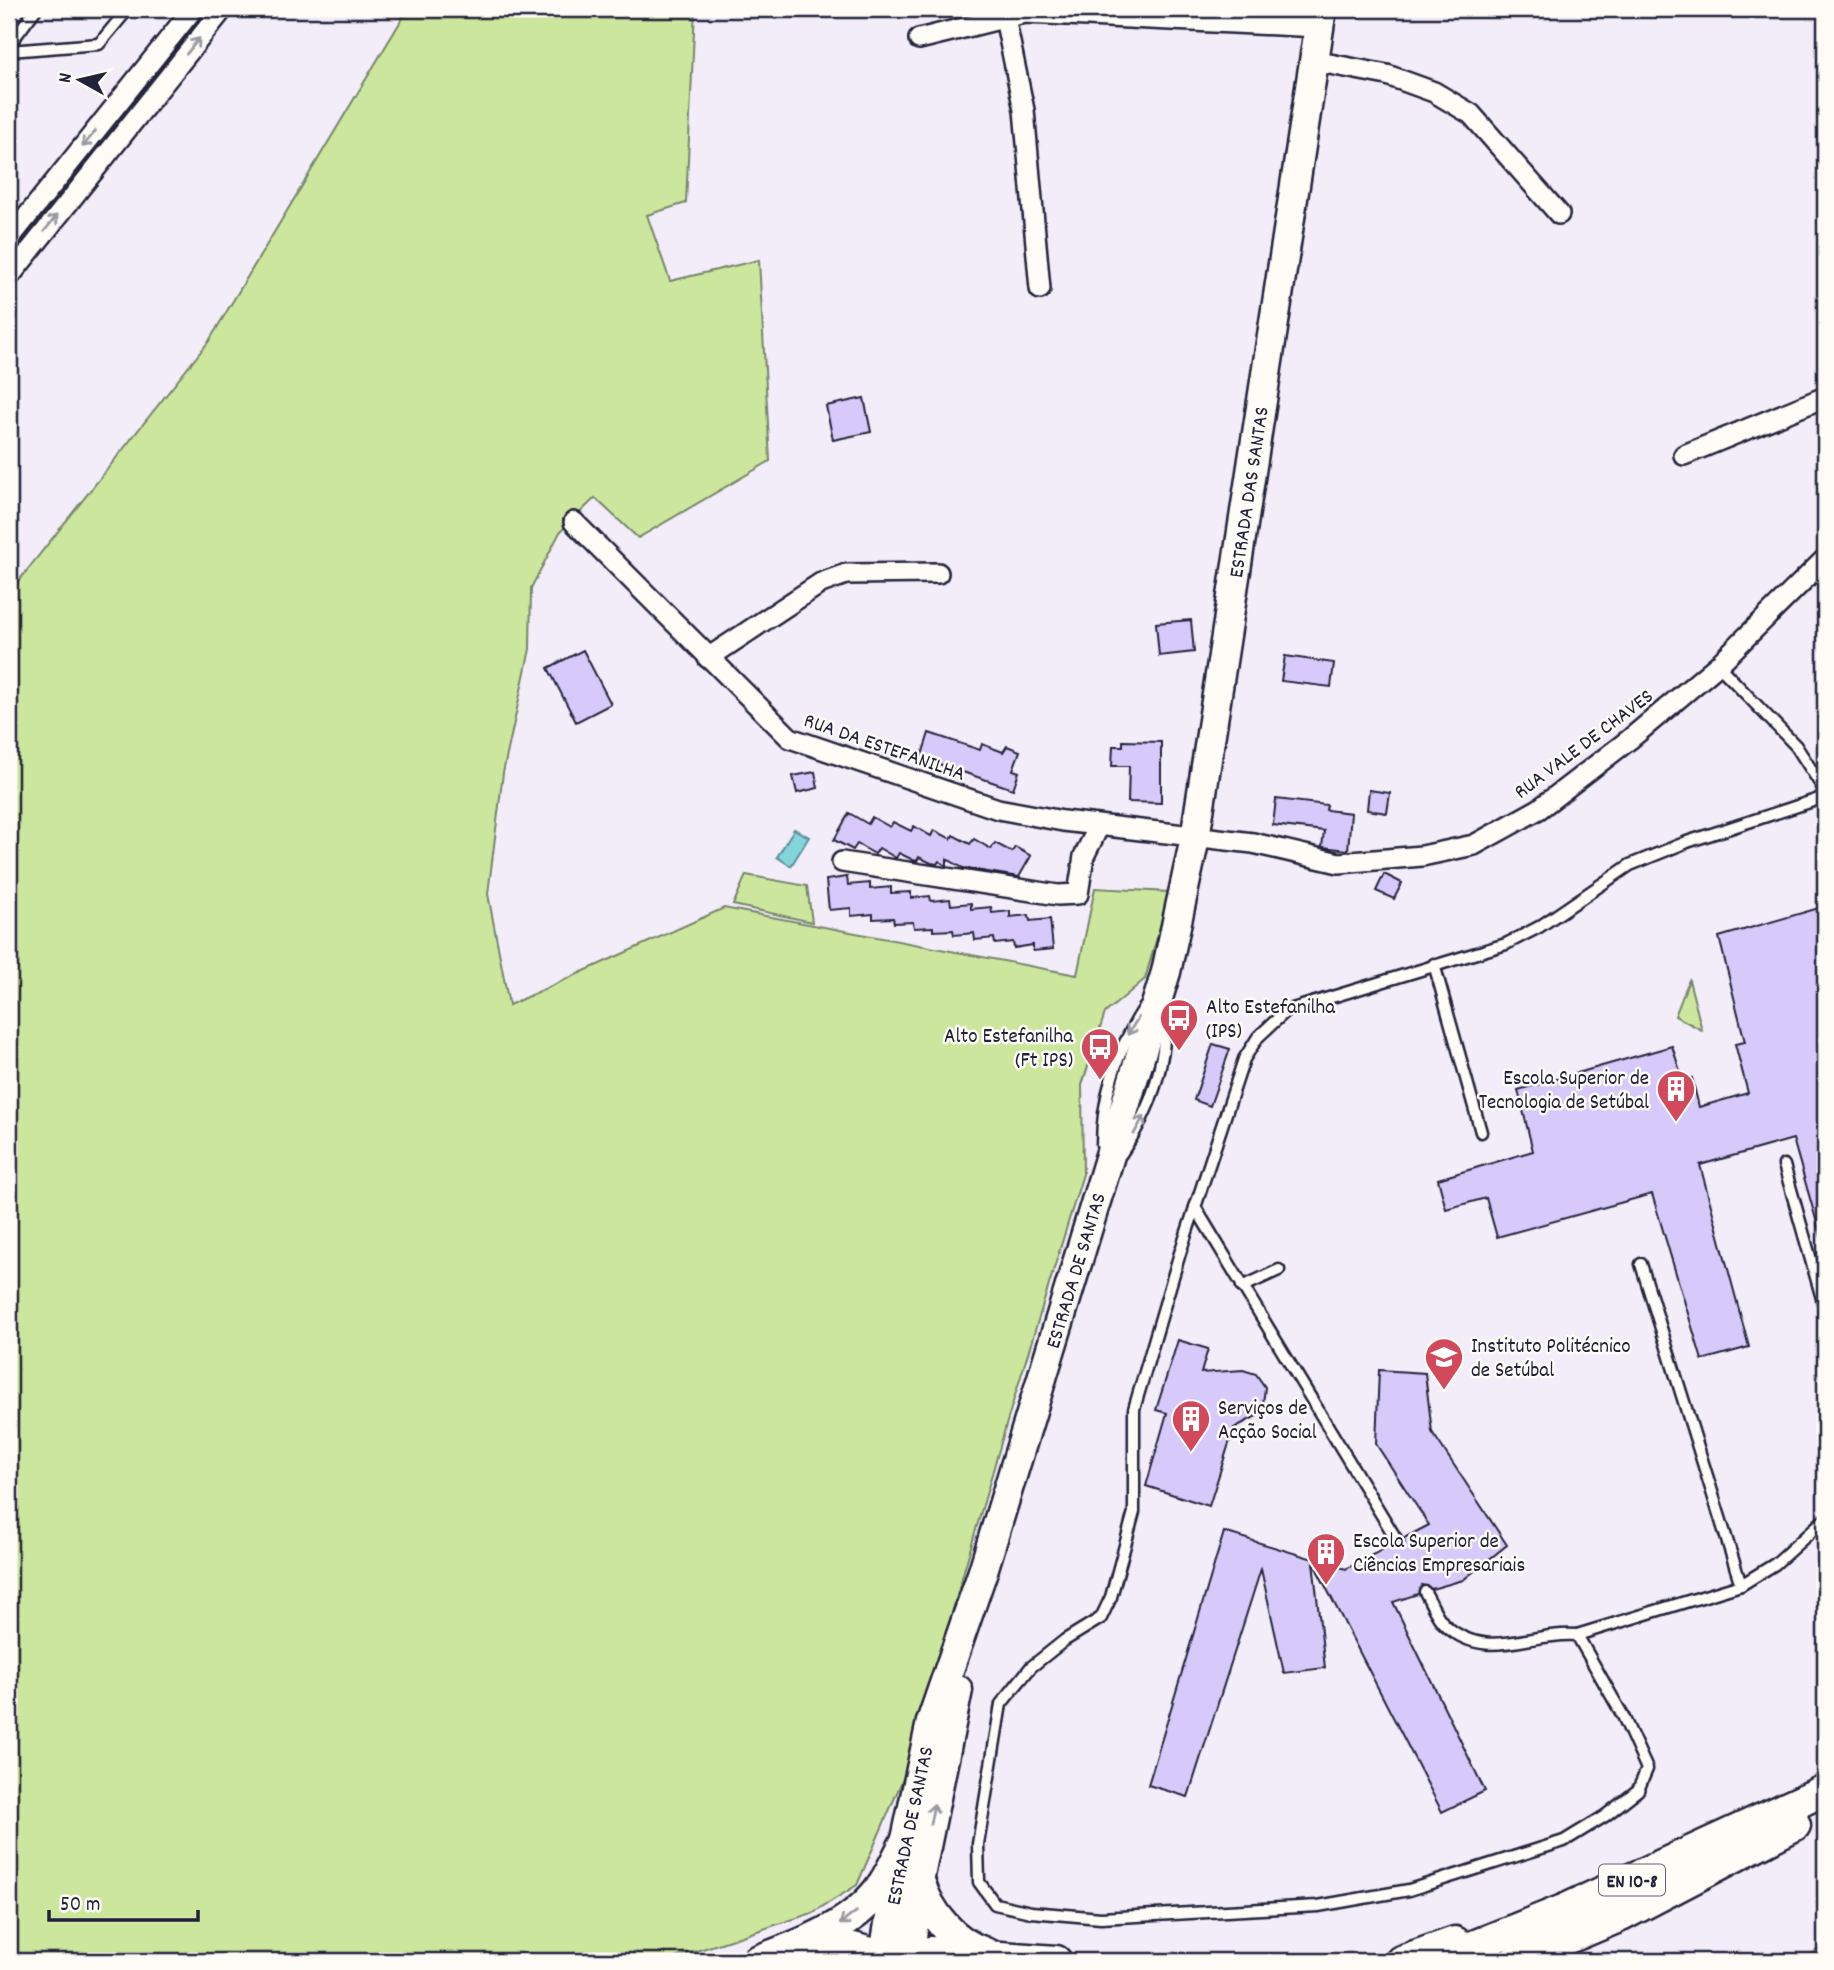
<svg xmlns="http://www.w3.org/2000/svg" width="1834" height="1970" font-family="Dekko,sans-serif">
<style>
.green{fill:#cce79d;stroke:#77846c;stroke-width:2}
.water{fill:#83d5da;stroke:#5c8d9a;stroke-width:2}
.building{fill:#d8c9fb;stroke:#22223b;stroke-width:2}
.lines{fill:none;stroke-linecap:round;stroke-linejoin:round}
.service-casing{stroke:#22223b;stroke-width:15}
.minor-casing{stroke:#22223b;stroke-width:24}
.secondary-casing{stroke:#22223b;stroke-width:33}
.primary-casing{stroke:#22223b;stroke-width:35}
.service{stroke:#fdfcf7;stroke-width:10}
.minor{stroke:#fdfcf7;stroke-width:19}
.secondary{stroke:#fdfcf7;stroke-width:28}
.primary{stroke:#fdfcf7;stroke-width:30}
.oneway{stroke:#9a9aa2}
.labels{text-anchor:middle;stroke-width:5;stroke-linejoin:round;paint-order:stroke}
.shield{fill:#fdfcf7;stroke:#646373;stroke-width:2}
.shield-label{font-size:19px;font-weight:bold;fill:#22223b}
.street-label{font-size:21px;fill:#22223b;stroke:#fdfcf7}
.poi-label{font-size:21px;fill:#22223b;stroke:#fdfcf7;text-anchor:start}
</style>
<rect width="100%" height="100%" fill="#f2edf8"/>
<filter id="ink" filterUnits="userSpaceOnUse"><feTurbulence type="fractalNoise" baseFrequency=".0143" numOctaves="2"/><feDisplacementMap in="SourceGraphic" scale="14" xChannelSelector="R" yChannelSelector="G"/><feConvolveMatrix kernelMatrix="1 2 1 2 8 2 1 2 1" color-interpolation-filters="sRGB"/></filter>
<g filter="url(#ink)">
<!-- green -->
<g class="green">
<path d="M408 9H695L686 203 647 215 670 281 759 260 770 461 638 538 595 498 560 532 531 588 530 649 503 773 488 894 509 1005 724 908 1077 975 1095 888 1170 892 1145 979 1105 1013 1082 1085 1083 1174 1009 1415 906 1772 857 1885 812 1913 666 1961H9V593L209 341Z"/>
<path d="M746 875 807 886 812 922 733 905Z"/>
<path d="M1689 980 1702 1030 1675 1016Z"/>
<path d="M1825 1946V1961H1798Z"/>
</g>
<!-- water -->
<path class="water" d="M794 829 809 837 791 866 777 857Z"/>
<!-- building -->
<g class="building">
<path d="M864 398 871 432 833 440 826 406Z"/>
<path d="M1191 620 1194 652 1159 656 1156 623Z"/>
<path d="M583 650 611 704 576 722 548 668Z"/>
<path d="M1285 656 1334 663 1331 687 1281 681Z"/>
<path d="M929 733 980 750 982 744 1003 752 1007 746 1020 751 1013 770 1019 772 1013 789 921 758Z"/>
<path d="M1123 741 1161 742V803L1128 802 1129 766H1112L1113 746H1123Z"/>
<path d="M815 772 818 788 797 793 793 776Z"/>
<path d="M1369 790 1390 793 1387 813 1367 810Z"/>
<path d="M1276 799 1327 805 1326 810 1351 813 1348 850 1322 847 1324 831 1273 825Z"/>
<path d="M849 813 868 824 872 817 890 827 893 822 911 831 914 826 931 836 934 830 951 839 953 835 970 844 974 839 991 849 995 843 1012 852 1015 847 1031 856 1019 877 963 868 947 859V866L939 861 937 864 931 863 919 857 917 861 913 860 899 853 896 858 879 848 875 854 857 844 853 850 834 840Z"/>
<path d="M1384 874 1402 883 1394 899 1376 891Z"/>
<path d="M847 877 848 885 870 883V889L891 887V893L911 892V898L930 896 931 901 950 899 951 905 971 903V909L991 907 992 913 1010 911V917L1029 915 1030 921 1050 919 1053 949 1033 951V945L1014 948 1013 942 995 944 994 938 975 940 974 933 954 935 953 930 933 931V927L914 928 913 922 894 923 893 918 873 919V914L851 916V908L829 910 826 880Z"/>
<path d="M1819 908 1825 930V1236L1821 1237 1793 1139 1700 1165 1749 1347 1702 1360 1652 1194 1497 1237 1486 1198 1446 1209 1438 1179 1533 1151 1518 1090 1672 1046 1683 1080 1692 1078 1699 1107 1748 1093 1735 1044 1745 1042 1719 937Z"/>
<path d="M1213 1044 1230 1049 1210 1106 1194 1100Z"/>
<path d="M1178 1340 1208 1349 1201 1373 1243 1370 1256 1374 1265 1387 1262 1413 1234 1428 1209 1506 1146 1486 1167 1413 1156 1410Z"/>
<path d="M1379 1370 1425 1373 1432 1432 1507 1545 1463 1580 1432 1589 1422 1585 1418 1594 1393 1602 1485 1791 1442 1812 1313 1562 1325 1668 1284 1673 1261 1569 1188 1797 1148 1785 1224 1532 1346 1569 1391 1545 1401 1549 1404 1538 1429 1525 1376 1444Z"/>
</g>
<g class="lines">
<!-- service casing -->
<g class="service-casing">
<g id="service">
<path d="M9 45 36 9"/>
<path d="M9 51 99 44 128 9"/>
<path d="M1718 665 1796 746 1825 791"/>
<path d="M1434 964 1481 1132"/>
<path d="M1102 1145C1102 1096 1117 1050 1144 1008"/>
<path d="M1121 1154C1153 1108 1165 1066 1166 1011"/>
<path d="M1784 1165 1825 1309"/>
<path d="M1195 1207 1398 1542"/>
<path d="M1641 1264 1741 1585"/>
<path d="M1242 1287 1279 1270"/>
<path d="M1425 1592C1431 1602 1436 1617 1445 1625 1486 1663 1530 1631 1577 1635L1623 1716 1647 1769 1638 1790 1605 1816 1564 1841 1409 1890 1318 1906 1101 1918 1031 1912 995 1904 979 1882 978 1844 1001 1704 1031 1667 1065 1640 1101 1618 1111 1597 1134 1512V1409L1180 1253 1244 1059 1258 1037 1286 1011 1506 944 1539 927 1630 865 1687 842 1825 797"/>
<path d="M1577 1635 1741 1585 1775 1564 1825 1519"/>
</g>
</g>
<!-- minor casing -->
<g class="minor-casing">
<g id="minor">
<path d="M1005 18 1024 110 1040 289"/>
<path d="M919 39 1024 13 1319 27"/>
<path d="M1314 61 1387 75 1434 92 1471 114 1559 214"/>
<path d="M9 239 193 9"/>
<path d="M9 277 223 9"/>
<path d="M1684 455 1825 397"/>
<path d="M574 522 790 738 998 809 1063 821 1253 843 1339 863 1422 856 1474 845 1539 809 1630 739 1718 665 1825 559"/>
<path d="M708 658 821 583 846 574 938 573"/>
<path d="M842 862 1058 895 1078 894 1084 856 1099 826"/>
</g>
</g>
<!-- secondary casing -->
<g class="secondary-casing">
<g id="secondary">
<path id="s1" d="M883 1961 892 1905 931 1722 983 1571 1166 972 1195 838 1322 9"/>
<path d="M909 1961 919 1881 958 1690"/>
</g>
</g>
<!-- primary casing -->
<g class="primary-casing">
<g id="primary">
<path d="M919 1881C929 1913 952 1942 985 1953"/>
<path d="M803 1945 853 1948 899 1961"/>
<path d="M757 1961C802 1944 855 1926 883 1884 891 1872 897 1858 904 1845"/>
<path d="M910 1961 930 1952 1056 1961"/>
<path d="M1401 1961 1455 1942"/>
<path d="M1436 1961 1566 1909 1825 1790"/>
<path d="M1515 1961 1621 1916 1795 1825"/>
</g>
</g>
<!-- service -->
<use href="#service" class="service"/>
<!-- minor -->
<use href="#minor" class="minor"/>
<!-- secondary -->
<use href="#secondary" class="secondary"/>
<!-- primary -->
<use href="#primary" class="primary"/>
</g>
<!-- one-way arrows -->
<defs><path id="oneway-shaft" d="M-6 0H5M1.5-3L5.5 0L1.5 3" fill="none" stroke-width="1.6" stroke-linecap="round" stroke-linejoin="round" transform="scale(1.75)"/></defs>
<g class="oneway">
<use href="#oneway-shaft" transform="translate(193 46) rotate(-51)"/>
<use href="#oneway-shaft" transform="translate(89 139) rotate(129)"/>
<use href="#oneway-shaft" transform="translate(51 223) rotate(-51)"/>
<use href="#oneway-shaft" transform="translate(1133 1026) rotate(122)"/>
<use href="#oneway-shaft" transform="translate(1139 1125) rotate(-61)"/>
<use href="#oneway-shaft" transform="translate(932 1814) rotate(-79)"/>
<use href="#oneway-shaft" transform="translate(848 1918) rotate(143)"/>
</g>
</g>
<!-- icons -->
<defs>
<g id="bus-pin" transform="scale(2.0125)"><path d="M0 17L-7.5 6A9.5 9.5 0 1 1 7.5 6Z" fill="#d1495b" stroke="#fdfcf7"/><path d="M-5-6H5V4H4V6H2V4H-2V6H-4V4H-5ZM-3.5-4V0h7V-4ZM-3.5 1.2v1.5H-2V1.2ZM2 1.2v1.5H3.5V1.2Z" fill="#fff"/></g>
<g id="building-pin" transform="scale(2.0125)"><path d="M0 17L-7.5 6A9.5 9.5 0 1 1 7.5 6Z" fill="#d1495b" stroke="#fdfcf7"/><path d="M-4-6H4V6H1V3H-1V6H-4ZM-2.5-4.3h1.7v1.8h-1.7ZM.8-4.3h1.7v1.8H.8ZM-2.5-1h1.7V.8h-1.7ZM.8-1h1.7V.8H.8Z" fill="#fff"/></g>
<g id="university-pin" transform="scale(2.0125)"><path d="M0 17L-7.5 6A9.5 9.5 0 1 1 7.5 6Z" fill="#d1495b" stroke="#fdfcf7"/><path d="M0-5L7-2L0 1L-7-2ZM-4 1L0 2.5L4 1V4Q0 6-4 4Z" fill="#fff"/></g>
</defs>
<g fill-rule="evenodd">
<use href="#bus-pin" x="1179" y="1018"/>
<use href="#bus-pin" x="1100" y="1047"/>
<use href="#building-pin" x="1676" y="1089"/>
<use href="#university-pin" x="1444" y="1357"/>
<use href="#building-pin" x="1191" y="1419"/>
<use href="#building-pin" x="1326" y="1552"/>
</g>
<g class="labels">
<!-- shield labels -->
<rect class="shield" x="1599" y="1864.5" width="66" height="31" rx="5"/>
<g class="shield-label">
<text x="1632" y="1887">EN 10-8</text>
</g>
<!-- street labels -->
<g class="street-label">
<text dy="7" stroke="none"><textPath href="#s1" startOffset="1517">ESTRADA DAS SANTAS</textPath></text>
<text transform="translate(1583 743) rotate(-37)" y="7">RUA VALE DE CHAVES</text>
<text transform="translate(885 746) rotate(19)" y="7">RUA DA ESTEFANILHA</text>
<text dy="7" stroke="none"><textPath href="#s1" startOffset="718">ESTRADA DE SANTAS</textPath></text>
<text dy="7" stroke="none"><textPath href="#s1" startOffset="138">ESTRADA DE SANTAS</textPath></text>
</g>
<!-- poi labels -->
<g class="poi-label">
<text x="1206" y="1013">Alto Estefanilha<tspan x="1206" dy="24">(IPS)</tspan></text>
<text x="1073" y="1042" text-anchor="end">Alto Estefanilha<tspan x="1073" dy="24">(Ft IPS)</tspan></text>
<text x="1649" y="1084" text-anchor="end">Escola Superior de<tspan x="1649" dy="24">Tecnologia de Setúbal</tspan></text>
<text x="1471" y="1352">Instituto Politécnico<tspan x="1471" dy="24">de Setúbal</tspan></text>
<text x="1218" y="1414">Serviços de<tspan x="1218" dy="24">Acção Social</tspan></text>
<text x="1353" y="1547">Escola Superior de<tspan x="1353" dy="24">Ciências Empresariais</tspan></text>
</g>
</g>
<!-- margin -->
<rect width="1834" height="1970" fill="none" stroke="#fdfcf7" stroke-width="35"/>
<rect x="18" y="18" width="1799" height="1935" fill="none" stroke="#22223b" stroke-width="2.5" filter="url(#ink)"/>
<!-- north arrow -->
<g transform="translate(80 80) rotate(278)" stroke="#fdfcf7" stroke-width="5" paint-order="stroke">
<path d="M0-5L12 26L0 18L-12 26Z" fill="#22223b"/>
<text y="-10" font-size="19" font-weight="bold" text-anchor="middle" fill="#22223b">N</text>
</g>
<!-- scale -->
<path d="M49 1910v10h149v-10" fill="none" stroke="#22223b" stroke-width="3.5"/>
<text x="60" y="1910" font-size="21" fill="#22223b" stroke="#fdfcf7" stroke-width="5" paint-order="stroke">50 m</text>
</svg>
